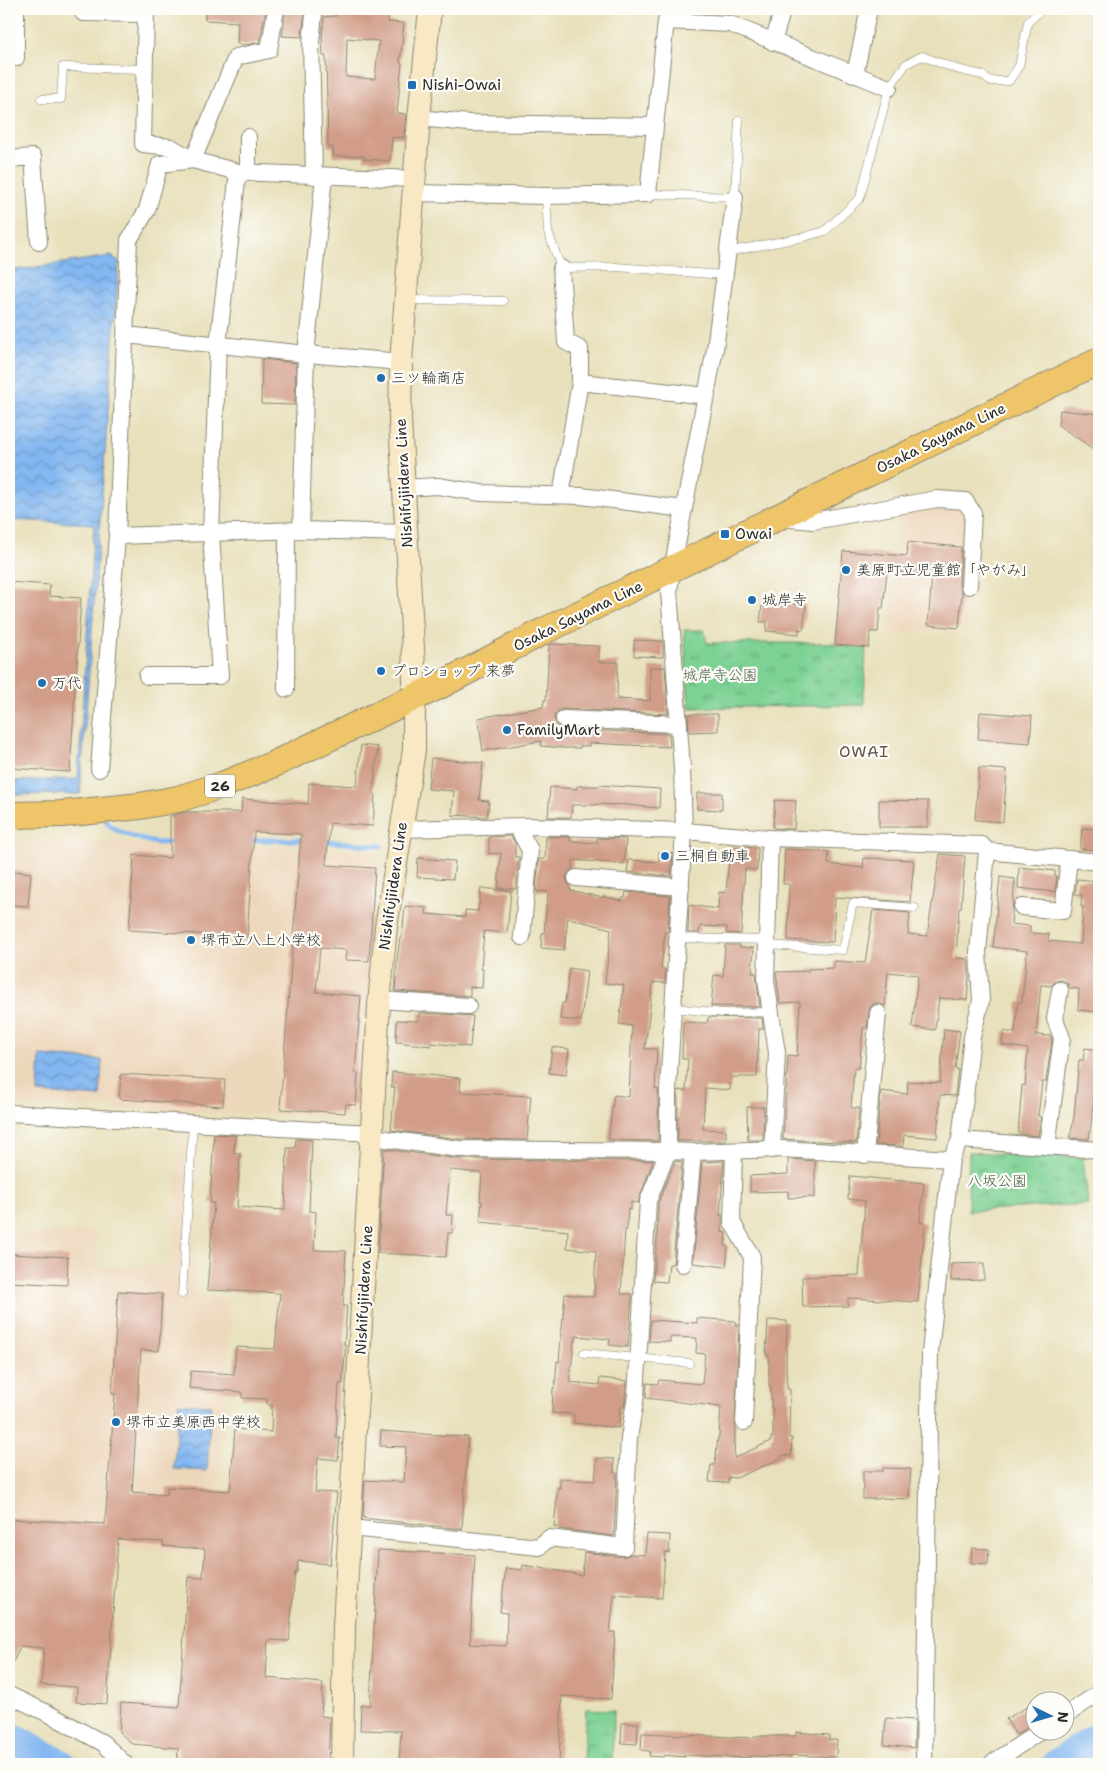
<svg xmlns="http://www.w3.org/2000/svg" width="1108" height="1773" font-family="'Shantell Sans','Klee One',sans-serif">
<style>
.built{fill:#edd7bb}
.grass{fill:url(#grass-tufts);stroke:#547e60}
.water{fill:url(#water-waves);stroke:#57718e}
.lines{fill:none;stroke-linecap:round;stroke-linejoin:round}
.stream{stroke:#83b7f1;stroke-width:5}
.river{stroke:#83b7f1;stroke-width:31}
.building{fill:#d19d89;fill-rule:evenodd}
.service-casing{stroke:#8a8673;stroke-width:9}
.minor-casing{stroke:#8a8673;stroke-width:18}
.secondary-casing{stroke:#8a8673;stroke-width:24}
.primary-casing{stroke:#8a8673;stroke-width:28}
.service{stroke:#fff;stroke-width:8}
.minor{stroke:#fff;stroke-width:16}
.secondary{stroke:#f8e8c3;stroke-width:22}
.primary{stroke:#eec569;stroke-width:26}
.poi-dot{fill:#1f6fb2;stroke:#fdfcf7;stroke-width:2}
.labels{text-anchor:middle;stroke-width:4.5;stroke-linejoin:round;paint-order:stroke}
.shield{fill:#fdfcf7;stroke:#6a6a68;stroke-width:1}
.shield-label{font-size:14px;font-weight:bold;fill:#2b2b2b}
.poi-label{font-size:15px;fill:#2b2b2b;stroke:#fdfcf7;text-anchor:start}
.street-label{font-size:15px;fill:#2b2b2b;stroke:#fdfcf7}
.park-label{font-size:15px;fill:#445d4a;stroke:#fdfcf7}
.neighbourhood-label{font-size:16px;letter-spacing:1px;fill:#65534c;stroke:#fdfcf7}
</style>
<defs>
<pattern id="grass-tufts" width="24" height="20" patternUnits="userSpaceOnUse" patternTransform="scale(1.25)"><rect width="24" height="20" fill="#7dd194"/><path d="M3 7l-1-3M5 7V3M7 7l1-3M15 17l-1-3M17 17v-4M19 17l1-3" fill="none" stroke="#67aa79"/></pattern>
<pattern id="water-waves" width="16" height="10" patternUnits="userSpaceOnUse" patternTransform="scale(1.25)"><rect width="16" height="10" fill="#83b7f1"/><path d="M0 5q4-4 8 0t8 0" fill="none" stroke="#6b95c3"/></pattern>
</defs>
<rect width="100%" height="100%" fill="#fdfcf7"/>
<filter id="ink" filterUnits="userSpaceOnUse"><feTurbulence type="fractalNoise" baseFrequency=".02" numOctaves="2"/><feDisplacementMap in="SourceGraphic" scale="10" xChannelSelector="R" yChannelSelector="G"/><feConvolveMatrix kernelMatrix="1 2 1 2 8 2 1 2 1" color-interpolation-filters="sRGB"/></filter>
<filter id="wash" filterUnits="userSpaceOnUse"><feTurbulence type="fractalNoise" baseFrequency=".0096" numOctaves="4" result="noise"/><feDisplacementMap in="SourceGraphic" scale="20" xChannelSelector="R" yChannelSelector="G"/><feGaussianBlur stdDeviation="1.12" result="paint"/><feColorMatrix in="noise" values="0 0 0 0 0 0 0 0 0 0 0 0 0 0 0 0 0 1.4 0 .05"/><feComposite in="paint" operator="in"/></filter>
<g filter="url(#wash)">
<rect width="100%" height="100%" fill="#e8e0bb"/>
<!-- built -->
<g class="built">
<path d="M935 506 961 508 969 515 967 627 889 635 899 513Z"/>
<path d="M9 839 346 850 380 854 363 1107H353L351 1118 9 1104 13 1027H9Z"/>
<path d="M178 1145H200L193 1295 231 1299 216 1556 119 1547 87 1551 9 1545V1234L96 1232 95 1266H172Z"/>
</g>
<!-- grass -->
<g class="grass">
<path d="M684 630H704L707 643H866L864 705 689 708Z"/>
<path d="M969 1152 1083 1158 1088 1204 968 1211Z"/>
<path d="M586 1709 614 1710 612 1762H583Z"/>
</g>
<!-- water -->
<g class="water">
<path d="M111 256 119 261 80 794 9 795V781L78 779 94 524 9 520V271Z"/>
<path d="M40 1056 102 1060 100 1097 38 1093Z"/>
<path d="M178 1403 211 1405 207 1471 174 1469Z"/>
</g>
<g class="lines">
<!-- stream -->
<g class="stream">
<path d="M106 821C111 831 145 841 157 843 163 843 170 842 177 842"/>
<path d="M248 840H307"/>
<path d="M323 841 381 846"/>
</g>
<!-- river -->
<g class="river">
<path d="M9 1736 60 1764"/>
<path d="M1057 1764 1099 1737"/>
</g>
</g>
<g id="blocks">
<!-- building -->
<g class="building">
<path d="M205 9H266L260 42 246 45 237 44 238 22 205 20Z"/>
<path d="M336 9H390L388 22 404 23 400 63H402L397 113 406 114 404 138 392 137 390 161 364 159V156H333V147H328L326 56H323L322 38 324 17 336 16ZM347 38 379 41 375 79 346 77Z"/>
<path d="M286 10 305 11 302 37 282 36Z"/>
<path d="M262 359 296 363 295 405 261 404Z"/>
<path d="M1060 410 1099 414V453L1058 425Z"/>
<path d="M908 542 961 547 959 585 962 593 959 628 928 625 932 575 887 571 883 608H880L878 632H870L869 648 835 645 843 551 907 556Z"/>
<path d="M9 582 50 585 49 596 81 598 70 772 9 768Z"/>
<path d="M767 601 806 605 803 630 799 629V634L766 631 767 622H760L762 606H766Z"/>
<path d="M634 640 663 641V657L634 656Z"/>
<path d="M551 644 599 646V662H618L617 699 650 701V667H665L668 714 564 709 559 710 555 714 554 719 558 727 564 729 669 734 670 747 589 743V746H580V748H564L541 746V741L483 751 478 718 543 707 544 700H546L549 646Z"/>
<path d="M980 712 1032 716 1030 743 978 739Z"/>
<path d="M688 714H718V731L689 732Z"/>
<path d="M361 745 378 747 373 793 375 794 373 826 330 823 326 865 375 868 369 961 345 960 346 950 320 948 316 992 361 996 355 1073H358L356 1105 346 1104 345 1113 280 1109 301 834 254 832 247 937 129 930 134 855 170 858V816L186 812H241L242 799 308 804 309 783 357 786Z"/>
<path d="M431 758 483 763 479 800 489 801 487 817 452 815 454 791 428 789Z"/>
<path d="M979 768 1007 770 1003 822 975 820Z"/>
<path d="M600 785 660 789 659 808 616 804V805L596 804V805H572L571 817H548L550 787 577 789V786H600Z"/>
<path d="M697 793H722V810L697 809Z"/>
<path d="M775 800 796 801 794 829 773 828Z"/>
<path d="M879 800 928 801V827H879Z"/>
<path d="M1082 828 1096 829 1094 850 1080 849Z"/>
<path d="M511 836 515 843V857H519L516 889 498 888 501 853 489 854V837Z"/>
<path d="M546 837H570V841L597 843V838L626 839 624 864 573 860 572 869 566 877 567 882 570 886V890L603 898V896L622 901 623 898H625L626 892 670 896 668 932H665L661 969H665V983L653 982 645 1049H657L655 1089H658V1141L608 1140 614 1095 629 1097 632 1026 619 1024 624 985 605 983 611 929 568 918 564 950 541 948 542 933H544L548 892 536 891 539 859H545Z"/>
<path d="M730 846 758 848 757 870 745 869 741 934 726 933 727 927 700 926 699 933H688L689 905 718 909 719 892 726 893Z"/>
<path d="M785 849 829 852 828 864 863 868 864 858 914 860 910 902 835 897 833 942 788 940 789 884H783Z"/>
<path d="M659 852 673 853 671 876 627 872 629 860 659 862Z"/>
<path d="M940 854 965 856 961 908 959 907 956 958 968 959 969 976 967 1000 939 998 935 1030 912 1027 918 975 888 972 885 1006 878 1003 873 1004 870 1008 867 1028H863L859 1068H854L851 1108H859L856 1143 783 1139 788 1055 797 1056 800 1002 780 1003 776 972 808 971V969L834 968V961L865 963 873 910 910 913 908 934 927 936Z"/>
<path d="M418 858 455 861 453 879 417 877Z"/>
<path d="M1019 867 1055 871V876H1057L1055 892 1018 888Z"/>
<path d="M13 871 31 873 28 906 11 905Z"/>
<path d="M1000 877 1015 879 1011 924 1030 926V933L1049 934 1048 941 1081 944 1083 907H1081L1082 895 1075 894 1077 879 1099 881 1097 916H1099V1012L1078 1010 1079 989 1070 988 1067 983 1062 980 1056 981 1051 986 1041 985 1036 1035 1051 1036 1052 1039 1046 1082H1042L1038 1116 1041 1117 1038 1136 1018 1134 1022 1085 1025 1086 1028 1049 1002 1045 1004 1031 1015 1033 1018 1002H1022L1027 951 993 947Z"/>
<path d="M481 888 511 891 507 933 484 931 481 969H483L482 988 470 987V996L395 991 397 960 400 938H402L405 906 427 908 426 914 465 917V910L478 911Z"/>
<path d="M725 945H740V947L754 948 752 973H756L760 1007 711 1006 714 975 723 976Z"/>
<path d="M569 968 587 971 581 1021 560 1019 562 1003H565Z"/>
<path d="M419 1013 473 1016 470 1047 431 1043V1046L396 1042 397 1020 419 1021Z"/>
<path d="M710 1017 762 1018 763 1029H759L757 1077H731L730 1090 705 1088 703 1129 726 1130V1141H678V1090L686 1091 688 1059H682L683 1022 707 1023 708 1018Z"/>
<path d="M944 1029 960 1031 955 1068 958 1069 955 1096 940 1095 937 1138 904 1135 903 1146 876 1145 881 1091 907 1094 908 1081 940 1083Z"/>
<path d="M552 1047 569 1049 566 1075 549 1073Z"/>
<path d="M1085 1048 1099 1050 1098 1085H1096L1089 1139 1070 1138 1074 1117 1079 1060H1083Z"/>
<path d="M392 1072 461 1078 460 1092 531 1096 527 1140 460 1139 391 1130 395 1087H391Z"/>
<path d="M121 1074 225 1080 223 1106 119 1099Z"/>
<path d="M747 1107H764L763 1140H748Z"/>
<path d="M214 1134 235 1135 234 1153H240L237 1207 285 1210 287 1148H295L296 1139 312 1140 309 1211 316 1212 314 1250 346 1251 343 1306H347L344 1345H346L342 1384H339L336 1438H340L338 1460 318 1458 315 1492 337 1493 330 1564 298 1561 297 1572H295L289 1641 268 1640 266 1678 323 1683 321 1716 330 1717 328 1764H177L178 1748 132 1744 119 1732 121 1703 179 1707 188 1577 203 1578 205 1549 163 1546V1542L118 1539 107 1704 76 1702 77 1687 41 1685 44 1648 20 1646 9 1672V1519L105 1524 115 1394H112L118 1291 162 1294 159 1351 141 1350 132 1492 167 1495V1487L230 1491 235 1429 271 1432 272 1405H267V1399L242 1398V1392L189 1388 191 1371 234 1374 236 1347 275 1349 280 1293 207 1290 214 1203H210Z"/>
<path d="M384 1149 459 1159 653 1161 638 1203 631 1202V1210L628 1209 627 1230H625L621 1294H632L628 1347 609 1345 610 1339 576 1336V1341H574L570 1382 599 1385 600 1378 627 1381 624 1407H620L619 1428 574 1423V1414L552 1413 553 1388H555L557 1361 559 1362 565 1294 594 1297 596 1251 567 1248 568 1231 480 1222 482 1201H480L482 1173 450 1170 446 1215H453L452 1233H448L446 1257 378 1253Z"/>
<path d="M788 1159 815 1161V1197L788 1198V1191L750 1192V1176L788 1174Z"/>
<path d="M675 1161 682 1162 673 1264H669L667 1282 653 1281 657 1238 658 1203Z"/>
<path d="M724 1161 720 1215H722V1232L726 1233 725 1246H728L726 1267 693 1263 702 1162Z"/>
<path d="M850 1176 924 1183 920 1222 925 1223 918 1302 848 1298V1306L803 1307 802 1277 859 1275 865 1201 848 1199Z"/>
<path d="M9 1254 68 1257 67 1285 9 1282Z"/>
<path d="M984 1263V1280L951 1281V1264Z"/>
<path d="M697 1318 735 1321V1325H739L734 1458 771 1441V1437H773V1408H771V1386H769V1355H766L768 1320 787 1321 786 1364 787 1389H790L789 1438H792L791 1456 783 1455 782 1458 736 1478 729 1477 728 1483 709 1482 711 1465H715L718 1437H719L721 1407 646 1398 647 1383 658 1384 659 1380 702 1384 705 1354 696 1353 697 1338 670 1337V1342L649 1341 651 1320 697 1323Z"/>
<path d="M381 1431 468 1437 462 1529 363 1518 365 1480 404 1482 406 1447 380 1446Z"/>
<path d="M597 1458 614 1459V1473H617L614 1536 559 1529V1527H554L558 1487 560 1488V1479L595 1481Z"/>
<path d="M883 1468 911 1469 909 1499 879 1498V1499H863V1471H883Z"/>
<path d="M647 1534 670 1535 669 1553 665 1552 662 1598 614 1595 610 1632H615L611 1699 562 1696 559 1764H399L401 1731 360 1730 361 1705H370L378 1550 475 1555 470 1644 506 1646 507 1613 500 1612 506 1568 522 1570 523 1565 582 1575 584 1552 623 1557 631 1554 645 1555Z"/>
<path d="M972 1548 989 1549 988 1564 971 1563Z"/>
<path d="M1036 1702V1722L1016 1735 1006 1719Z"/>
<path d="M886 1718 915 1720 914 1748 884 1745Z"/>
<path d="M622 1723H638L637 1744 621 1743Z"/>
<path d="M796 1732 829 1735V1740H837L836 1757 791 1755V1757L749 1756V1758L685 1755V1757L664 1755 663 1757 649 1756 650 1751 641 1750 642 1733 754 1738V1736H796Z"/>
</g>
</g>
</g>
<g filter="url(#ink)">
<use href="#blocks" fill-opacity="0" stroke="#8a8673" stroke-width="1"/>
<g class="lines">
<!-- service casing -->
<g class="service-casing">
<g id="service">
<path d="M41 99H61L63 67 145 69"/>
<path d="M648 194 735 197 739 120"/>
<path d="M546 196 548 232 561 268 616 267 724 275"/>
<path d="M727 252 804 237 825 231 860 198 889 88 906 64 922 56 956 69 982 75 990 81H1009L1019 66 1028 22 1042 9"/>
<path d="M408 300 503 301"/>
<path d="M678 938 767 940"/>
<path d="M767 945 843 950 853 903 915 908"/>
<path d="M674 1008 723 1013 771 1012"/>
<path d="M182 1294 193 1124"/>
<path d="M584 1353 689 1363"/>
</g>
</g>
<!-- minor casing -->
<g class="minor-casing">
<g id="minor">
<path d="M83 9V13L146 14"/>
<path d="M146 9 143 144 171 147 193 160 238 172 415 179"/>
<path d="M314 14 311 42 314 176"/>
<path d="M773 42 783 9"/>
<path d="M9 58H16V9"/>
<path d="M855 74 869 9"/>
<path d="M419 118 469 123 654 126"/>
<path d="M248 137V173"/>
<path d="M9 159 33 157 39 242"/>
<path d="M414 193 546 196 648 194 666 21 730 24 889 88"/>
<path d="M126 335 306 354 401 362"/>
<path d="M580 382 707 396"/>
<path d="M403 488 438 486 481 493 581 496 684 509"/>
<path d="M561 495 580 382V349L566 342 561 268"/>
<path d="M781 518 813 521 937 499 965 501 973 513 969 586"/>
<path d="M301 530 306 354 324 176"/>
<path d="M117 536 301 530 406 533"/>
<path d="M147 676H220L211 533 218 345 238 172"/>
<path d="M286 689 287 531"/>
<path d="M564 719 679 724"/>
<path d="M99 769 117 536 129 240 147 210 160 164 193 160 236 57 269 50 276 9"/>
<path d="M517 827 530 850 522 937"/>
<path d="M401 829 528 826 684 831 770 838 982 845 987 851 1099 862"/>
<path d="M770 838 766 980 777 1053 772 1150"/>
<path d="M576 878 681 887"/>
<path d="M1022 907 1063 911 1069 859"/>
<path d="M379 1000 468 1006"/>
<path d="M9 1113 372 1133"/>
<path d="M372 1137 459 1149 668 1151 693 1152 781 1149 951 1159"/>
<path d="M960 1140 1099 1150"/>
<path d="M1047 1146 1062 1038 1055 1019 1060 990"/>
<path d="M734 1152 732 1222 752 1257 744 1422"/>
<path d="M865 1155 878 1013"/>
<path d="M683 1264 693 1152"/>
<path d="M350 1528 539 1547 549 1538 624 1547 629 1438 636 1395 648 1201 668 1151V1090L684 831 682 768 669 591 672 570 715 349 735 197"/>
<path d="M9 1695 49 1714 103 1743 125 1764"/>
<path d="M1066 1715 1099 1693"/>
<path d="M924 1764 930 1352 951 1159 960 1140 972 1037 981 1001 978 952 987 851"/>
<path d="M991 1764 1042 1730"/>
</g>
</g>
<!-- secondary casing -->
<g class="secondary-casing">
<path id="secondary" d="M342 1764 344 1626 379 1004 386 927 414 750V666L400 420 401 362 419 118 430 9"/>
</g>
<!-- primary casing -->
<g class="primary-casing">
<path id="primary" d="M9 815 62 814 140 806 178 799 222 785 272 765 441 685 544 631 1099 361"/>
</g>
<!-- service -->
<use href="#service" class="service"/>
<!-- minor -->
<use href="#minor" class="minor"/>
<!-- secondary -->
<use href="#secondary" class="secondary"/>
<!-- primary -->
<use href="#primary" class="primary"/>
</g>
</g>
<!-- markers -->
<g class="poi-dot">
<rect x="407" y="80" width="10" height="10" rx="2.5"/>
<circle cx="381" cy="378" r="5"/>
<rect x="720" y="529" width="10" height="10" rx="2.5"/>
<circle cx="846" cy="570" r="5"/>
<circle cx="752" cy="600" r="5"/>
<circle cx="381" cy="671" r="5"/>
<circle cx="42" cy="683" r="5"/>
<circle cx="507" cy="730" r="5"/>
<circle cx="665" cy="856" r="5"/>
<circle cx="191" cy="940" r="5"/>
<circle cx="116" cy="1422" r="5"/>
</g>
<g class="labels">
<!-- shield labels -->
<rect class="shield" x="205" y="774.5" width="30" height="23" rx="4"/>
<g class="shield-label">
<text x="220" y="791">26</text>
</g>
<!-- poi labels -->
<g class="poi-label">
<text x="422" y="90">Nishi-Owai</text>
<text x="391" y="383">三ツ輪商店</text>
<text x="735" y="539">Owai</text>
<text x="856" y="575">美原町立児童館「やがみ」</text>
<text x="762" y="605">城岸寺</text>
<text x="391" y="676">プロショップ 来夢</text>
<text x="52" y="688">万代</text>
<text x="517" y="735">FamilyMart</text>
<text x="675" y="861">三桐自動車</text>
<text x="201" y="945">堺市立八上小学校</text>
<text x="126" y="1427">堺市立美原西中学校</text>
</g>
<!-- street labels -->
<g class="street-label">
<text transform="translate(941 438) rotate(-26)" y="5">Osaka Sayama Line</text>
<text transform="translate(404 483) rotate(-93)" y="5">Nishifujiidera Line</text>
<text transform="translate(578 616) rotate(-26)" y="5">Osaka Sayama Line</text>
<text transform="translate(393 886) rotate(-82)" y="5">Nishifujiidera Line</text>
<text transform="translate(364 1290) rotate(-87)" y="5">Nishifujiidera Line</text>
</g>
<!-- park labels -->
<g class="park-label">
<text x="720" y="680">城岸寺公園</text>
<text x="997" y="1186">八坂公園</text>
</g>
<!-- neighbourhood labels -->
<g class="neighbourhood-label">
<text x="864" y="757">OWAI</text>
</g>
</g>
<!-- margin -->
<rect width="1108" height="1773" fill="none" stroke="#fdfcf7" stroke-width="30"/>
<!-- north arrow -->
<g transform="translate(1050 1716) rotate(95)"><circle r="24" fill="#fdfcf7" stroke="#a9a8a5"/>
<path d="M0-4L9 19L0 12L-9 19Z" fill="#1f6fb2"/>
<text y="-8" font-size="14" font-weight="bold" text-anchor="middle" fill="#2b2b2b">N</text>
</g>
</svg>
